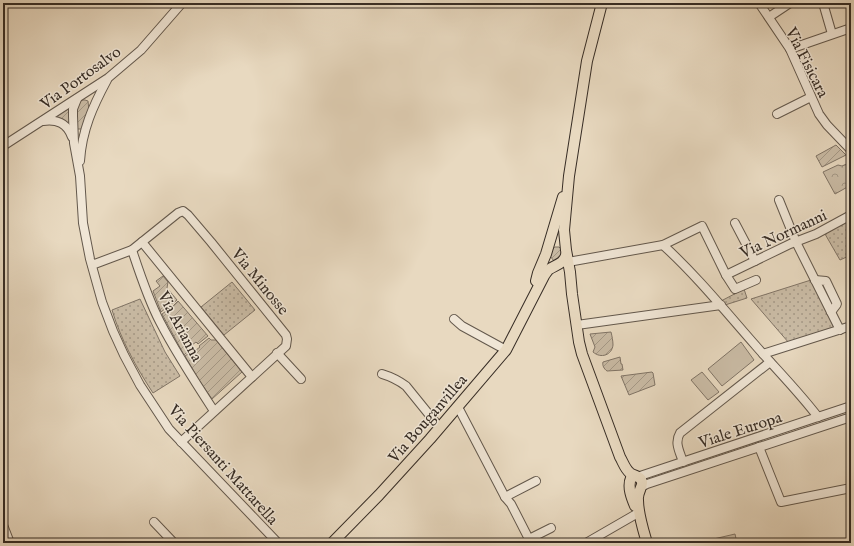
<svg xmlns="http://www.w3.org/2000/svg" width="854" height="546" font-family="'IM FELL English',serif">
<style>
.grass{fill:url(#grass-dots);stroke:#807466}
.park{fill:url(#park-crowns);stroke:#807466}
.garden{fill:url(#garden-furrows);stroke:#807466}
.pitch{fill:#cabca6;stroke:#807466}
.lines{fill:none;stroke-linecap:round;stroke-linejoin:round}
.minor-casing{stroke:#63584c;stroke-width:10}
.major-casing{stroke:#372d25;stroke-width:12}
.minor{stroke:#f0e6d6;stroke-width:8}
.major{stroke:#e8d9c0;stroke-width:10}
.labels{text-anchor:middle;stroke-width:3;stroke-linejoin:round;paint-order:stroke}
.street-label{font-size:16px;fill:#372d25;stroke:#f0e6d6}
</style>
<defs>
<pattern id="grass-dots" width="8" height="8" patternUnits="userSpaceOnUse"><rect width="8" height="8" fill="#cabca6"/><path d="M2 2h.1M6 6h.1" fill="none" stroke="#a59987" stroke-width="1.8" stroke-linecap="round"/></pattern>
<pattern id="park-crowns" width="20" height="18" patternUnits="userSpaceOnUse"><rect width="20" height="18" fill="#cabca6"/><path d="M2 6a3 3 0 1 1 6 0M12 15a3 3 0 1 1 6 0" fill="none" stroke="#a59987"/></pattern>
<pattern id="garden-furrows" width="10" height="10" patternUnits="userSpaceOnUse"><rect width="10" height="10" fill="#cabca6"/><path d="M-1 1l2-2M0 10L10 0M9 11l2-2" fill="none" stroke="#a59987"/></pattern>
</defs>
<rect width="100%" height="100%" fill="#e8d9c0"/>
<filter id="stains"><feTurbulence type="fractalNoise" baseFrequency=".005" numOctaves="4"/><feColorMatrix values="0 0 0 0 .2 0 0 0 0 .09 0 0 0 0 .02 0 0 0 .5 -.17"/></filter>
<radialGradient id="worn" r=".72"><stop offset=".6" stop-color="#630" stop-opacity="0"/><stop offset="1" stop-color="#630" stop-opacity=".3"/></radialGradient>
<!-- grass -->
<g class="grass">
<path d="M851 219V255L840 260 825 234Z"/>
<path d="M811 280 835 328 789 343 751 299Z"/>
<path d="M232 282 255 310 224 335 201 307Z"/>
<path d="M744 289 747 298 725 305 721 301Z"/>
<path d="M140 299 165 352 180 376 153 393C136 367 121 340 112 310Z"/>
</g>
<!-- park -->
<path class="park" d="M851 162V185L835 194 823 172 838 165 842 166Z"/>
<!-- garden -->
<g class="garden">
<path d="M82 100H85L88 101 89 111 82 129H77L75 112 78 101Z"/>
<path d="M69 108H70L71 128 54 118Z"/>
<path d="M836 145 846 155 822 167 816 156Z"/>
<path d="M555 247H559L561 249 563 258 554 261 550 256 553 248Z"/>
<path d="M163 276 168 282 167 288 177 300 172 304 170 302 166 305 167 307 161 312 153 291 160 286 156 281Z"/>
<path d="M178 301 208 336 198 344 196 342 192 345 193 347 184 355 162 314 169 309 170 311 174 307 173 306Z"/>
<path d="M611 332C612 336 613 341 613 345 612 355 601 359 593 352L595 347 590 334Z"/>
<path d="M209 338 211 340H216L242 372 212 399 199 380 185 356 195 349 196 350 200 347 199 346Z"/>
<path d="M620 357 621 364H622L623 370 607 371C604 369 602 365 603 362Z"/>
<path d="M652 372 653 373 655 385 629 395 621 376Z"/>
</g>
<!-- pitch -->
<g class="pitch">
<path d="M741 342 754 360 722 386 708 369Z"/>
<path d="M702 372 719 392 708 400 691 380Z"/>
<path d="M735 534 737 543H705V541Z"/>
</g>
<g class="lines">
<!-- minor casing -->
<g class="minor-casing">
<g id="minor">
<path d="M759 3 790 49 819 114 827 125 851 150"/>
<path d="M823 3 832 34"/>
<path d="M769 17 790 3"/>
<path d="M790 49 851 28"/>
<path d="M77 99 73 109V116L74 143 80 176 83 223 90 259 102 302 113 331 124 355 140 385 169 429 278 543"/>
<path d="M777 114 811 97"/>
<path d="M43 121C57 119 67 123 72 137"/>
<path d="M3 146 108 78 141 50 182 3"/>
<path d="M80 161C82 130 93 106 107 80"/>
<path d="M779 200 796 242 840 330"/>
<path d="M735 223 755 261"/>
<path d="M142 242 252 377"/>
<path d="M663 245C697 276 726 312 756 346 777 370 799 392 818 417"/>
<path d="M132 250C140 274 148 299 160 322 176 353 195 382 214 411"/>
<path d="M568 262 663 245 702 226 726 275 735 289 756 280"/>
<path d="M92 265 132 250 178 213 183 211 188 215 211 242 286 335 287 339 286 346 181 442"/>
<path d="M726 275 790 244 816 234 851 215"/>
<path d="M815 280 826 281 837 304 831 312"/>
<path d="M454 319 462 326 506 350"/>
<path d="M577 325 721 305"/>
<path d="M277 353 301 379"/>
<path d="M763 354 851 326"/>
<path d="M382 374C392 377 398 380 406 386L440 428"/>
<path d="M458 407 505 497 511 504 531 543"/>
<path d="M759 447 781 502 851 488"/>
<path d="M683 462C680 452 674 443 680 433L770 362"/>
<path d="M637 477 851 406"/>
<path d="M641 487 647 484 851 417"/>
<path d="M505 497 536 481"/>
<path d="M154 522 174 543"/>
<path d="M3 525 10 543"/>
<path d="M529 539 551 528"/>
<path d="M586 543 638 513"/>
</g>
</g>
<!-- major casing -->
<g class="major-casing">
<g id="major">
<path d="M602 3 587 61 569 176 564 230 566 250 570 272 572 294 579 342 582 354 620 457C623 462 625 469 630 473 634 476 641 476 642 482 643 486 637 493 638 500 638 514 643 529 647 543"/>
<path d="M536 281 538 273 546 254 563 197"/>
<path d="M635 476 631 478C627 487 632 499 635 506"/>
<path d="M332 543 379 495 430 439 506 350 544 276C545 274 547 272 548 270 555 265 564 264 566 255"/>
</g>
</g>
<!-- minor -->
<use href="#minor" class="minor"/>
<!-- major -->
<use href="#major" class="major"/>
</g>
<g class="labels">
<!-- street labels -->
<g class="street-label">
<text transform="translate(808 62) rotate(63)" y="6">Via Fisicara</text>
<text transform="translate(80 77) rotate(-36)" y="6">Via Portosalvo</text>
<text transform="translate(783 233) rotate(-25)" y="6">Via Normanni</text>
<text transform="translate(261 281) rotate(51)" y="6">Via Minosse</text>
<text transform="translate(181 326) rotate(62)" y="6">Via Arianna</text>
<text transform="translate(427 418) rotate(-49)" y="6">Via Bouganvillea</text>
<text transform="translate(740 429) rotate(-18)" y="6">Viale Europa</text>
<text transform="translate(224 464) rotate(48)" y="6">Via Piersanti Mattarella</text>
</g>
</g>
<!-- margin -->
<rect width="854" height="546" fill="none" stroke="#e8d9c0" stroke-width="16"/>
<rect x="4" y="4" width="846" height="538" fill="none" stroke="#372d25" stroke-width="2"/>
<rect x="8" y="8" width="838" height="530" fill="none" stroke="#372d25"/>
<rect width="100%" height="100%" filter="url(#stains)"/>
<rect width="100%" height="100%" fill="url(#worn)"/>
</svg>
